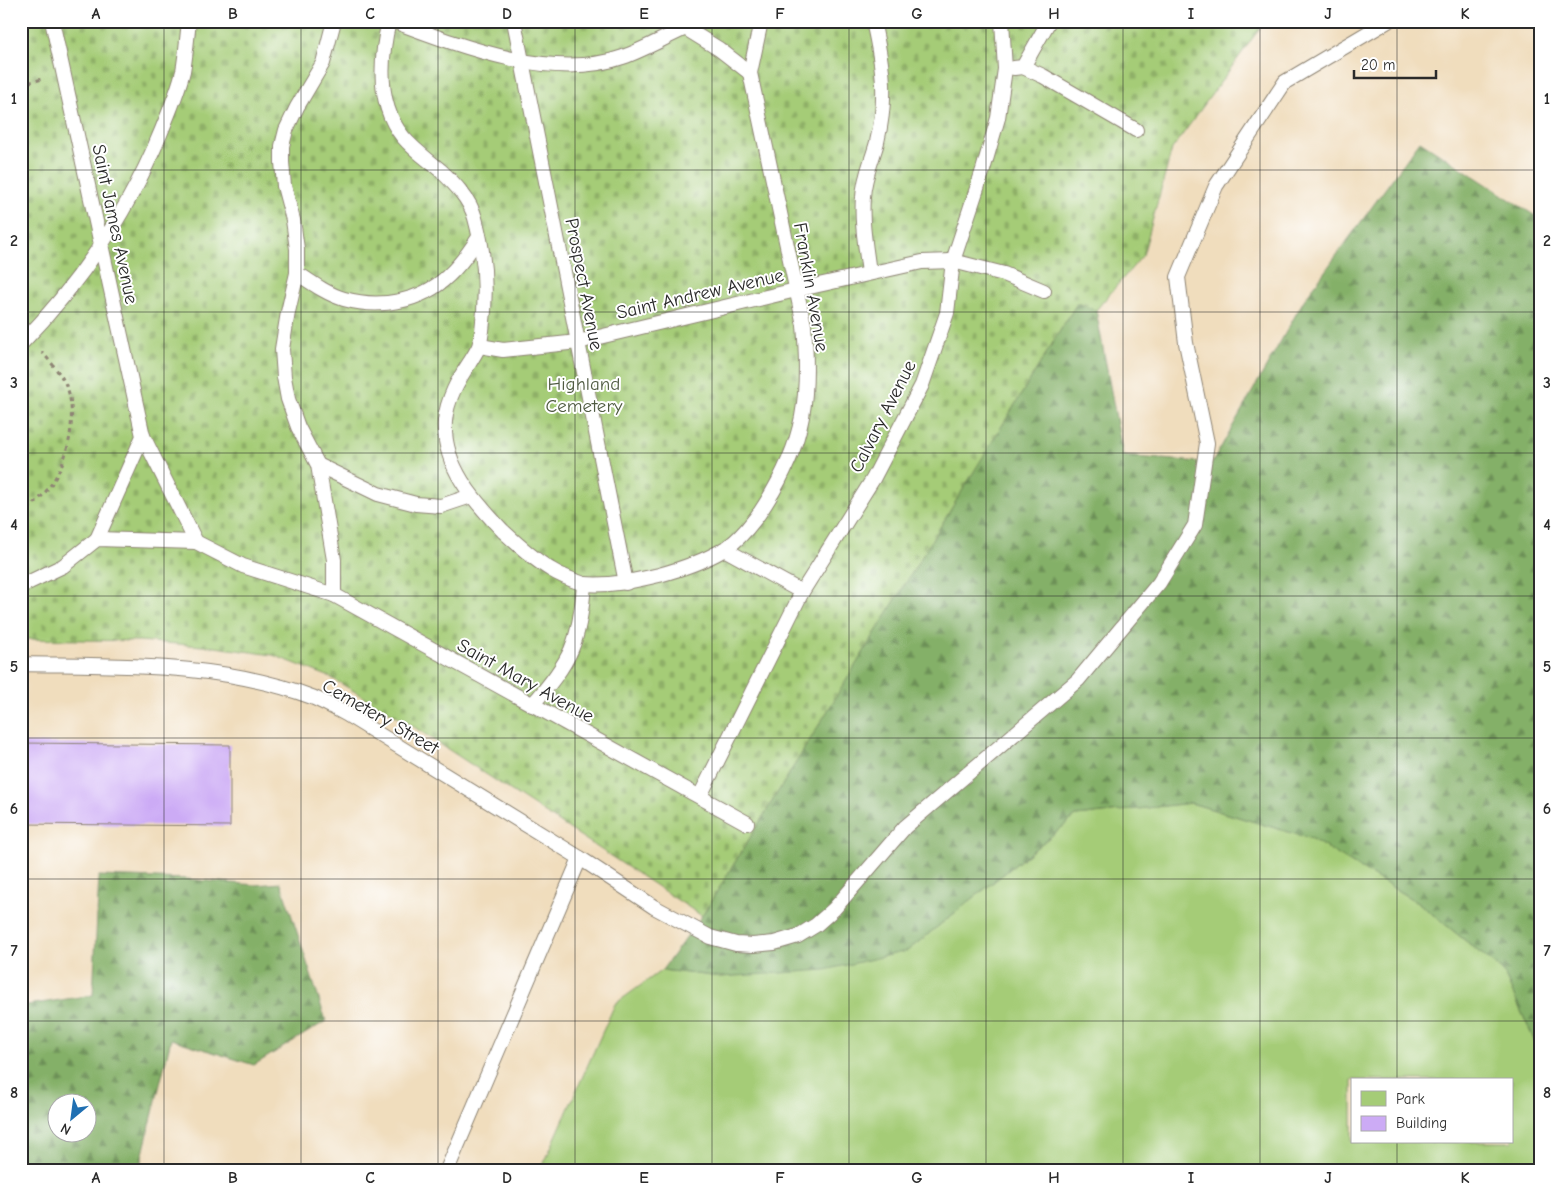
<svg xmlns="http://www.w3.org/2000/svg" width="1561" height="1191" font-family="'Comic Neue',sans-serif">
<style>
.green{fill:#a5cc77;stroke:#687c51;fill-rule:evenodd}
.forest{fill:url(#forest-firs);stroke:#586e4a;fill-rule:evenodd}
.cemetery{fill:url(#cemetery-stones);stroke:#687c51}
.building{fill:#ccabf5}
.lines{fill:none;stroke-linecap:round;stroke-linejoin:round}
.service-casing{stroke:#8e8474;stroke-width:16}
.path{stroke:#8e8474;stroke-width:3;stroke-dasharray:4 4;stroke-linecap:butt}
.service{stroke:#fff;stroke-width:14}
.grid{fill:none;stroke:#2b2b2b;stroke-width:1;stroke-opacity:0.55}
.labels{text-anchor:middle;stroke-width:4;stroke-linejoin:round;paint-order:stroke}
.street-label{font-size:19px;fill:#2b2b2b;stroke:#fff}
.park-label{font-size:19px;fill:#505b42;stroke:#fff}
.neatline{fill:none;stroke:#2b2b2b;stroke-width:2}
.grid-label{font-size:16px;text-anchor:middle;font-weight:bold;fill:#2b2b2b}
</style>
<defs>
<pattern id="forest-firs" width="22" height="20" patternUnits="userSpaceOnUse" patternTransform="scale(1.25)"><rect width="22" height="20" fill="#84b068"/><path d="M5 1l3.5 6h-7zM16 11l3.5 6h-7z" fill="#6c8f56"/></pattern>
<pattern id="cemetery-stones" width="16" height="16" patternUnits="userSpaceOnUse" patternTransform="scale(1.25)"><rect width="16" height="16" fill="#a5cc77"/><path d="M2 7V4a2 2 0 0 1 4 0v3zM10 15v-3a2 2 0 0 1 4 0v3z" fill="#8eaf67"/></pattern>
</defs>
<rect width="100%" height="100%" fill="#fff"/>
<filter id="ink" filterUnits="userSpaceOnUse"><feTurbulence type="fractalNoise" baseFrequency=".02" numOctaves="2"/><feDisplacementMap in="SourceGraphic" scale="10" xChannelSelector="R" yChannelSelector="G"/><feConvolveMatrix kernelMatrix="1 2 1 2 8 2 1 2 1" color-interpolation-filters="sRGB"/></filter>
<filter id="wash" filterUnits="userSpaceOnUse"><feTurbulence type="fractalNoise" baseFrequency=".0096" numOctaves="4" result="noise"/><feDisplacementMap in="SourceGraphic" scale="20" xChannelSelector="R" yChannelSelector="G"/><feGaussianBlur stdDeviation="1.12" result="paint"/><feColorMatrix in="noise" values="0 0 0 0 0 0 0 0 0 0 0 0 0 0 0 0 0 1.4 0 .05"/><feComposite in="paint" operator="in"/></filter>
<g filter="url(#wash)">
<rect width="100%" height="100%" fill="#f0ddbd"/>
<!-- green -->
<path class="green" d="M1191 803 1312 839 1420 904 1503 971 1540 1053V1170H541L615 1004 662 970 721 977 907 951 1076 816ZM1352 1080H1512V1142H1352Z"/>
<!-- forest -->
<g class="forest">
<path d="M1420 141 1540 219V1053L1503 971 1420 904 1312 839 1191 803 1076 816 907 951 825 970 721 977 662 970 702 916 1077 303 1096 310 1123 456 1212 463 1304 300Z"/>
<path d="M99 876 186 879 255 885 281 883 326 1021 254 1065 171 1039 139 1170H21V1006L93 995ZM58 1104H88V1134H58Z"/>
</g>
<!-- cemetery -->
<path class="cemetery" d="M21 21H1265L1172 149 1143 255 1096 310 1077 303 702 916 408 723 330 677 273 655 215 647 140 641 21 639Z"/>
<g id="blocks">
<!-- building -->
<path class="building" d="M21 743 230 745V826L21 824Z"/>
</g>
</g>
<g filter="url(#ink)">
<use href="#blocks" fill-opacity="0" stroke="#8e8474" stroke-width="1"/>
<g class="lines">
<!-- service casing -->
<g class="service-casing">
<g id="service">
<path d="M52 21 143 436 97 539"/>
<path d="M334 21 323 63 297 107 286 130 282 146V162L284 186 293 220 297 249V273L288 312 282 349 284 377 288 399 298 427 318 465 334 560V595L747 823"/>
<path d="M389 21C380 59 377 105 403 137 414 150 427 159 440 170 454 183 470 199 475 218 485 254 487 294 482 331 481 335 481 341 479 346 477 351 473 357 470 362 458 380 447 399 445 421 442 465 474 501 503 531 517 544 533 559 550 569 561 576 572 580 584 584 580 642 571 661 532 705"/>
<path d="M393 21C460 46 552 82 623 57 651 47 675 31 703 21"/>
<path d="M514 21 626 583"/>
<path d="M688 22 685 28 719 49 750 73"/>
<path d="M1023 67 1043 76 1136 130"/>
<path d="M1014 68 1023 67 1049 21"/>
<path d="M297 273C312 283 327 294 344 299 380 309 421 302 448 276 460 265 470 251 479 237"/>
<path d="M869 273C866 248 861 223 863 197 864 177 872 161 877 142 888 96 883 66 873 21"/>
<path d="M21 344C80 283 129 210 161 132 169 112 178 92 183 71 186 54 187 38 189 21"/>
<path d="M480 346 503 350 578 342 796 290 922 262 953 261 1004 274 1044 291"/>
<path d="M143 436 196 542"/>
<path d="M318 465 378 494 416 504 441 506 471 496"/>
<path d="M724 549 802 592"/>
<path d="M584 584C611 586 634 581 659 575 681 569 704 561 723 550 739 541 757 518 766 503 805 441 810 396 804 325L750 73 761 21"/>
<path d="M21 586 63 566 97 539 196 542 243 566 334 595"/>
<path d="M21 664C118 666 220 662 312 697 324 702 335 708 346 714L580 858 654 907 710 937 736 944 753 945 774 943 798 936 816 925 834 909 905 827 1078 680 1159 583 1195 525 1207 443 1186 343 1178 277 1216 186 1285 82 1388 21"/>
<path d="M700 796 802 592 873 479 922 385 947 313 953 261 983 170 998 118 1005 69 1002 21"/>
<path d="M447 1170 580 858"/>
</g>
</g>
<!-- path -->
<g class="path">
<path d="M21 84 43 79"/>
<path d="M21 191 23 222 21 231"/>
<path d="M21 513C59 491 77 440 70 398 67 380 53 365 42 352"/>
</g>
<!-- service -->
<use href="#service" class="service"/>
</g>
</g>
<!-- grid -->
<path class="grid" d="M164 21V1170M301 21V1170M438 21V1170M575 21V1170M712 21V1170M849 21V1170M986 21V1170M1123 21V1170M1260 21V1170M1397 21V1080M21 170H1540M21 312H1540M21 453H1540M21 596H1540M21 738H1540M21 879H1540M21 1021H1540M1397 1142V1170"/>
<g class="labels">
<!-- street labels -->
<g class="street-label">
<text transform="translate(116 224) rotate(78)" y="7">Saint James Avenue</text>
<text transform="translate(585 284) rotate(79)" y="7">Prospect Avenue</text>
<text transform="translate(812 287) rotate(80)" y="7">Franklin Avenue</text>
<text transform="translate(700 293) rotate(-13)" y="7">Saint Andrew Avenue</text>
<text transform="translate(882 416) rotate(-63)" y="7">Calvary Avenue</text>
<text transform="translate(526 680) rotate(29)" y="7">Saint Mary Avenue</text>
<text transform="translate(381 716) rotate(30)" y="7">Cemetery Street</text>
</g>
<!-- park labels -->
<g class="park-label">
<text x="584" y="390">Highland<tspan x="584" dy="22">Cemetery</tspan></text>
</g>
</g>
<!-- margin -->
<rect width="1561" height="1191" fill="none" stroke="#fff" stroke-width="55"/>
<!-- legend -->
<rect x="1351" y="1078" width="162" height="65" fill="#ffffff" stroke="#aaaaaa"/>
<rect x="1361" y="1091" width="25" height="15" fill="#a5cc77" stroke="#aaaaaa"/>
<text x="1396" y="1104" font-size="15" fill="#2b2b2b">Park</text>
<rect x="1361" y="1116" width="25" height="15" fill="#ccabf5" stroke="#aaaaaa"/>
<text x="1396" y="1128" font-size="15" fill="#2b2b2b">Building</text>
<!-- north arrow -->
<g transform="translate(72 1118) rotate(209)"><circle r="24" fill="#ffffff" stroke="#aaaaaa"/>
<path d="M0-4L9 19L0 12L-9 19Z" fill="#1f6fb2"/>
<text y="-8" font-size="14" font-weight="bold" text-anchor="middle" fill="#2b2b2b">N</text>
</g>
<!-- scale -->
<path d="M1354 70v8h82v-8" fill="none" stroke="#2b2b2b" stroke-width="2.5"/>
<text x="1361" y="70" font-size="15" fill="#2b2b2b" stroke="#ffffff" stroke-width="4" paint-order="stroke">20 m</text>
<rect x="28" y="28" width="1506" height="1136" class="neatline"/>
<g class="grid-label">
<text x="96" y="19">A</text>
<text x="233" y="19">B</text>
<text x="370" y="19">C</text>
<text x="507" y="19">D</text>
<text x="644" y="19">E</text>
<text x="780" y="19">F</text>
<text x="917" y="19">G</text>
<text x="1054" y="19">H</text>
<text x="1191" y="19">I</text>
<text x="1328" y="19">J</text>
<text x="1465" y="19">K</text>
<text x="14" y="104">1</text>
<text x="1547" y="104">1</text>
<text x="14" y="246">2</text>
<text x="1547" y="246">2</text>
<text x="14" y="388">3</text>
<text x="1547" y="388">3</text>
<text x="14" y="530">4</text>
<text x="1547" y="530">4</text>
<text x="14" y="672">5</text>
<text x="1547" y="672">5</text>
<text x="14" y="814">6</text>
<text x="1547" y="814">6</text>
<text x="14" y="956">7</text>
<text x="1547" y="956">7</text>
<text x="14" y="1098">8</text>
<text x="1547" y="1098">8</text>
<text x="96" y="1183">A</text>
<text x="233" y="1183">B</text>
<text x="370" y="1183">C</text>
<text x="507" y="1183">D</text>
<text x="644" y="1183">E</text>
<text x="780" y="1183">F</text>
<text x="917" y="1183">G</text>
<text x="1054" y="1183">H</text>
<text x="1191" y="1183">I</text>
<text x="1328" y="1183">J</text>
<text x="1465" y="1183">K</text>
</g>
</svg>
